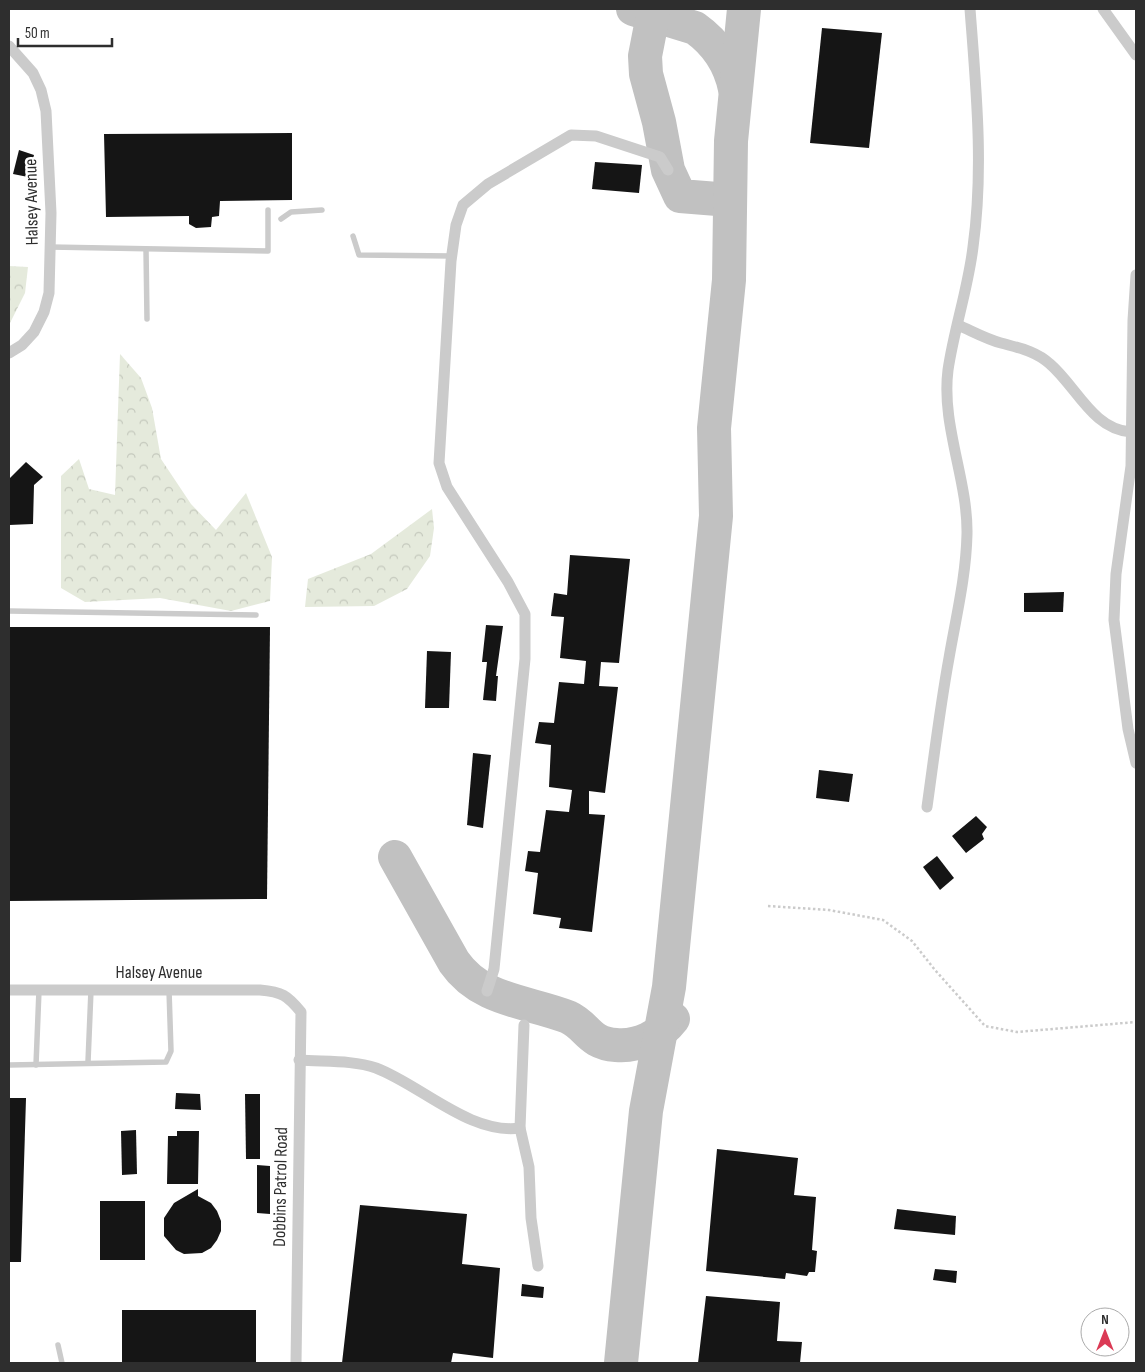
<svg xmlns="http://www.w3.org/2000/svg" width="1145" height="1372" font-family="'Sofia Sans Condensed',sans-serif">
<style>
.forest{fill:url(#forest-crowns)}
.lines{fill:none;stroke-linecap:round;stroke-linejoin:round}
.taxiway{stroke:#c1c1c1;stroke-width:34}
.building{fill:#151515}
.path{stroke:#cbcbcb;stroke-width:2.5;stroke-dasharray:2.5 2.5;stroke-linecap:butt}
.lane{stroke:#cbcbcb;stroke-width:5.5}
.street{stroke:#cbcbcb;stroke-width:11}
.labels{text-anchor:middle;stroke-width:5;stroke-linejoin:round;paint-order:stroke}
.street-label{font-size:18px;fill:#2e2e2e;stroke:#fff}
</style>
<defs>
<pattern id="forest-crowns" width="20" height="18" patternUnits="userSpaceOnUse" patternTransform="scale(1.25)"><rect width="20" height="18" fill="#e5eadc"/><path d="M2 6a3 3 0 1 1 6 0M12 15a3 3 0 1 1 6 0" fill="none" stroke="#c5c9bd"/></pattern>
</defs>
<rect width="100%" height="100%" fill="#fff"/>
<!-- forest -->
<g class="forest">
<path d="M9 266 28 267 25 293 9 325Z"/>
<path d="M120 354 141 378 152 408 161 459 191 504 216 530 246 493 272 557 270 601 231 611 160 598 85 602 61 588V476L79 459 89 489 115 495Z"/>
<path d="M432 509 434 528 430 556 407 589 374 606 305 607 308 579 371 554Z"/>
</g>
<g class="lines">
<!-- taxiway -->
<g class="taxiway">
<path d="M633 9 695 28C716 43 730 64 735 89"/>
<path d="M653 15 645 56 646 74 659 122 668 170 680 196 730 200"/>
<path d="M395 857 454 962C481 1001 527 1001 568 1017 588 1026 588 1043 616 1045 638 1047 660 1036 673 1019"/>
<path d="M621 1363 646 1111 669 987 716 516 714 428 729 280 731 141 744 9"/>
</g>
</g>
<!-- building -->
<g class="building">
<path d="M822 28 882 33 869 148 810 143Z"/>
<path d="M292 133V200L220 201 219 216 212 217 211 227 196 228 189 224V216L106 217 104 134Z"/>
<path d="M19 150 34 155 28 177 13 174Z"/>
<path d="M595 162 642 165 639 193 592 189Z"/>
<path d="M26 462 43 477 34 485 33 524 9 525V479Z"/>
<path d="M570 555 630 559 619 663 601 662 599 686 618 687 605 793 589 791V814L605 815 592 932 559 928 561 918 533 914 538 873 525 871 528 851 540 852 546 810 569 812 572 790 549 787 551 745 535 743 539 722 554 723 559 682 584 684 586 661 560 658 564 617 551 616 554 593 567 595Z"/>
<path d="M1064 592 1063 612H1024V593Z"/>
<path d="M486 625 503 626 496 676H498L496 701 483 700 487 662H482Z"/>
<path d="M9 627H270L267 899 9 901Z"/>
<path d="M427 651 451 652 449 708H425Z"/>
<path d="M473 753 491 755 483 828 467 825Z"/>
<path d="M819 770 853 774 849 802 816 798Z"/>
<path d="M976 816 987 827 982 834 984 839 966 853 952 836Z"/>
<path d="M937 856 954 878 940 890 923 867Z"/>
<path d="M176 1093 200 1094 201 1110 175 1109Z"/>
<path d="M245 1094H260V1159H246Z"/>
<path d="M9 1098H26L21 1262H9Z"/>
<path d="M136 1130 137 1174 122 1175 121 1131Z"/>
<path d="M177 1131H199L198 1184H167L168 1136H177Z"/>
<path d="M717 1149 798 1158 794 1195 816 1197 812 1250 817 1251 815 1272H809L807 1276 786 1273 785 1279 706 1271Z"/>
<path d="M257 1165 270 1166V1214L257 1213Z"/>
<path d="M198 1189V1196L211 1203 217 1211 221 1221V1231L217 1240 211 1248 202 1253 184 1254 176 1250 164 1236V1218L174 1203Z"/>
<rect x="100" y="1201" width="45" height="59"/>
<path d="M360 1205 467 1214 462 1264 500 1268 493 1358 453 1353 451 1363H342Z"/>
<path d="M897 1209 956 1216 955 1235 894 1229Z"/>
<path d="M935 1269 957 1271 956 1283 933 1280Z"/>
<path d="M522 1284 544 1287 543 1298 521 1296Z"/>
<path d="M706 1296 780 1302 777 1341 802 1342 800 1363H698Z"/>
<rect x="122" y="1310" width="134" height="53"/>
</g>
<g class="lines">
<!-- path -->
<path class="path" d="M768 906 829 910 883 920 912 941 935 970 985 1026 1017 1032 1136 1022"/>
<!-- lane -->
<g class="lane">
<path d="M281 219 291 212 322 210"/>
<path d="M353 236 359 255 452 256"/>
<path d="M50 247 268 251V210"/>
<path d="M146 249 147 319"/>
<path d="M9 611 256 615"/>
<path d="M88 1062 91 990"/>
<path d="M9 1065 166 1062 171 1051 169 990"/>
<path d="M36 1065 39 990"/>
<path d="M58 1345 62 1363"/>
</g>
<!-- street -->
<g class="street">
<path d="M1103 9 1136 55"/>
<path d="M9 46 33 73 41 90 46 111 51 213 49 293 44 312 34 332 22 345 9 353"/>
<path d="M1136 275 1133 320 1131 466 1116 574 1114 620 1128 729 1136 763"/>
<path d="M958 325C972 331 986 339 1001 343 1019 348 1036 351 1050 364 1076 386 1093 430 1131 432"/>
<path d="M927 807C934 757 940 707 949 658 956 617 966 577 967 534 968 480 941 425 948 370 954 329 968 289 973 247 984 168 976 88 970 9"/>
<path d="M9 990H260C282 992 287 995 301 1012L296 1363"/>
<path d="M487 991 494 969 525 659V614L508 582 447 487 439 463 451 261 456 225 463 205 488 184 571 135 596 136 660 157 668 170"/>
<path d="M524 1025 520 1128 529 1167 531 1218 538 1266"/>
<path d="M299 1060C324 1062 353 1060 376 1068 421 1085 470 1135 520 1128"/>
</g>
</g>
<g class="labels">
<!-- street labels -->
<g class="street-label">
<text transform="translate(31 202) rotate(-91)" y="6">Halsey Avenue</text>
<text x="159" y="978">Halsey Avenue</text>
<text transform="translate(280 1187) rotate(-89)" y="6">Dobbins Patrol Road</text>
</g>
</g>
<!-- border -->
<rect width="1145" height="1372" fill="none" stroke="#2e2e2e" stroke-width="20"/>
<!-- north arrow -->
<g transform="translate(1105 1332)"><circle r="24" fill="#ffffff" stroke="#ababab"/>
<path d="M0-4L9 19L0 12L-9 19Z" fill="#db3a55"/>
<text y="-8" font-size="14" font-weight="bold" text-anchor="middle" fill="#2e2e2e">N</text>
</g>
<!-- scale -->
<path d="M18 38v8h94v-8" fill="none" stroke="#2e2e2e" stroke-width="2.5"/>
<text x="25" y="38" font-size="15" fill="#2e2e2e" stroke="#ffffff" stroke-width="4" paint-order="stroke">50 m</text>
</svg>
